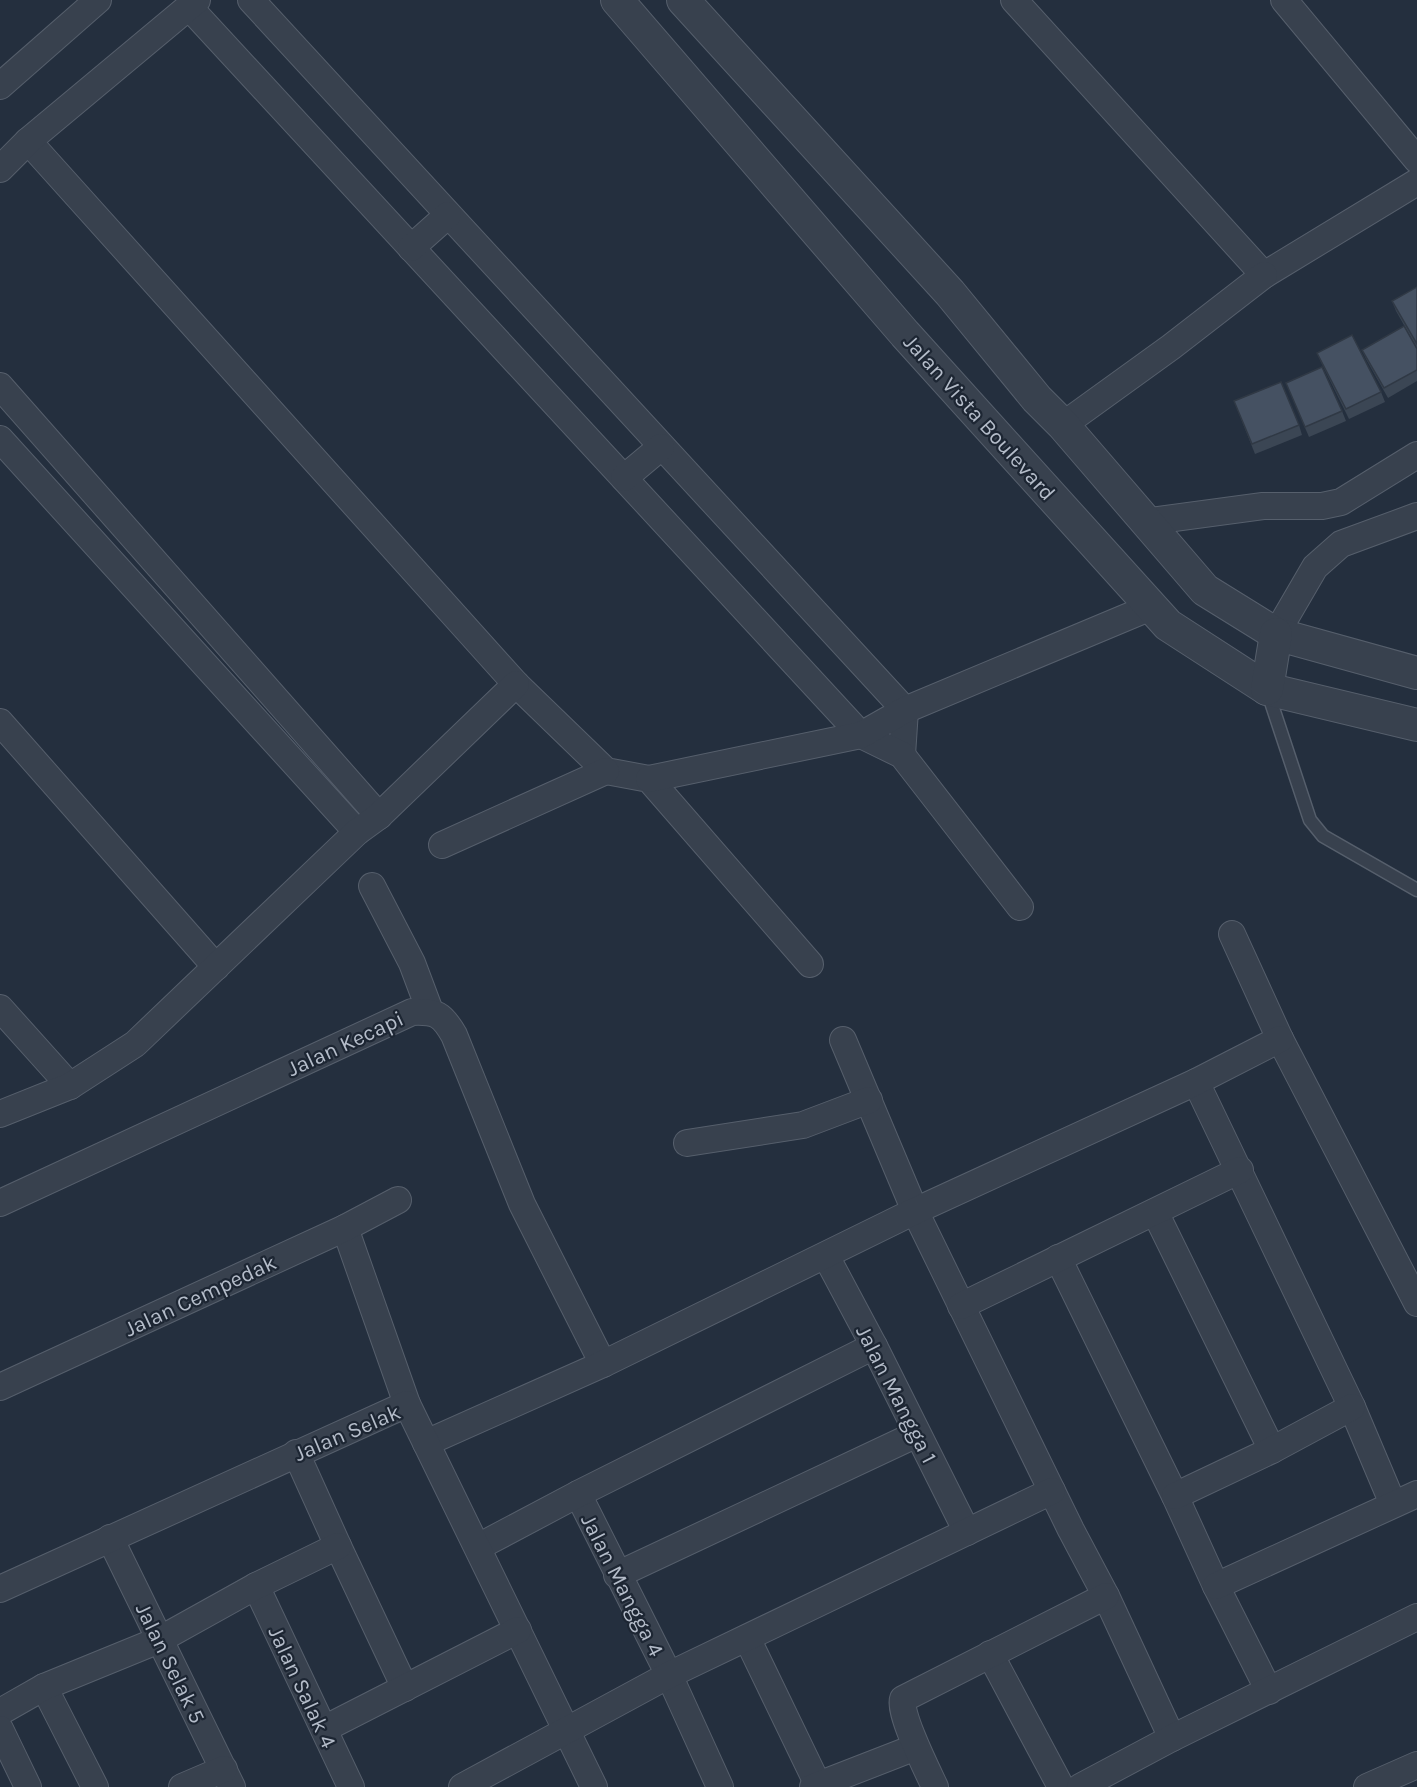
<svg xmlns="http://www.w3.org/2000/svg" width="1417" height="1787" font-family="Karla,sans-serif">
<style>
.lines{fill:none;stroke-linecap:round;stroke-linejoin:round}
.service-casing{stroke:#565f6c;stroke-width:15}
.minor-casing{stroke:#565f6c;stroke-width:28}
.tertiary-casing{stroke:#565f6c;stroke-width:34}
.service{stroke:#38414e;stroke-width:12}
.minor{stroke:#38414e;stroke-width:26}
.tertiary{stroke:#38414e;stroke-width:32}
.wall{fill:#3b4654}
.building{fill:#455162;stroke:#303945;stroke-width:1.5}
.labels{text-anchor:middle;stroke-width:4.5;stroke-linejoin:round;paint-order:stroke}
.street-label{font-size:22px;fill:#b4bcc9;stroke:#1d2633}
</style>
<rect width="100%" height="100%" fill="#242f3e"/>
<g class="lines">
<!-- service casing -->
<g class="service-casing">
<path id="service" d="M1268 693 1310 820 1323 836 1417 890"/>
</g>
<!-- minor casing -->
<g class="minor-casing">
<g id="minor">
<path d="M251 0 905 710 902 755"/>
<path d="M1014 0 1264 275 1417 182"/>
<path d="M1284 0 1417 160"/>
<path d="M189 7 861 735 902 755 1020 907"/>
<path d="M0 86 98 0"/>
<path d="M28 141 516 684 606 771 649 779 810 964"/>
<path d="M0 169 28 141 197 0"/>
<path d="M411 248 448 215"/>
<path d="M0 386 379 816"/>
<path d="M1063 425 1171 347 1264 275"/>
<path d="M0 439 357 832"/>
<path d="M624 478 661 447"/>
<path d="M1144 522 1263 506H1322L1341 502 1417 455"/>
<path d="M1276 634 1315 567 1341 544 1417 516"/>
<path d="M0 722 216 967"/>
<path d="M649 779 861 735 905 710 1151 607"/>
<path d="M442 845 606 771"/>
<path d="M372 886 412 963 430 1011"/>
<path d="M1232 934 1280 1039 1417 1303"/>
<path d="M0 1008 70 1086"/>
<path d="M843 1040 915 1211 1071 1530 1106 1596 1172 1738"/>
<path d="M1196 1082 1352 1407 1393 1504"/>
<path d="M0 1114 70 1086 135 1044 357 832 379 816 516 684"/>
<path d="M687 1143 803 1125 869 1100"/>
<path d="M0 1203 412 1012C436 1011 442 1014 454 1035L522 1204 603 1364"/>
<path d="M1155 1212 1272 1450"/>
<path d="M345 1228 407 1404"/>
<path d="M826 1256 874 1346 967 1532"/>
<path d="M1058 1258 1175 1496 1216 1586 1269 1691"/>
<path d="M961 1306 1240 1170"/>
<path d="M0 1387 345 1228 398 1200"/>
<path d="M426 1443 603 1364 915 1211 1196 1082 1280 1039"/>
<path d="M296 1453 338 1546 405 1688"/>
<path d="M578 1494 669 1675 720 1787"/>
<path d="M1175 1496 1272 1450 1352 1407"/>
<path d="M110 1538 232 1787"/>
<path d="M478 1547 578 1494 874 1346"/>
<path d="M617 1575 917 1434"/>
<path d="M256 1586 351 1787"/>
<path d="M1216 1586 1417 1494"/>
<path d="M0 1589 407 1404 594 1787"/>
<path d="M747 1638 818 1785"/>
<path d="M990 1654 1061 1787"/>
<path d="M44 1687 95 1787"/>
<path d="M0 1712 44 1687 159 1640 256 1586 338 1546"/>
<path d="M0 1729 28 1787"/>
<path d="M324 1729 518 1630"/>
<path d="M182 1787 224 1769"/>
<path d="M462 1787 669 1675 1052 1491"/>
<path d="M813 1787 916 1747"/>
<path d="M935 1787C928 1772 898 1712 903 1699L1106 1596"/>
<path d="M1080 1787 1172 1738 1417 1617"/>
<path d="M1367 1787 1417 1765"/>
</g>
</g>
<!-- tertiary casing -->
<g class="tertiary-casing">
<g id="tertiary">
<path d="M617 0 905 334 1168 625 1267 689 1417 725"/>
<path d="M683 0 950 293 1037 399 1063 425 1205 590 1276 634 1417 673"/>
<path d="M1267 689 1276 634"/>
</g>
</g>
<!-- service -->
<use href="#service" class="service"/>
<!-- minor -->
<use href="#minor" class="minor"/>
<!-- tertiary -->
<use href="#tertiary" class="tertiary"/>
</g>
<!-- wall -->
<g class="wall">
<path d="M1417 287V348L1396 311 1392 301Z"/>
<path d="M1417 349V381L1388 398 1366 359 1362 350Z"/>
<path d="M1317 353 1381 392 1385 402 1349 419 1321 362Z"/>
<path d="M1286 383 1342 411 1346 421 1309 437Z"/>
<path d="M1234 401 1299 425 1302 435 1255 454Z"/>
</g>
<!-- building -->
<g class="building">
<path d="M1417 287V344L1392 301Z"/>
<path d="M1404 326 1417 349V370L1384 388 1362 350Z"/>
<path d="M1352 335 1381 392 1346 409 1317 353Z"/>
<path d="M1322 367 1342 411 1305 427 1286 383Z"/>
<path d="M1281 382 1299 425 1252 444 1234 401Z"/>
</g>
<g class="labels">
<!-- street labels -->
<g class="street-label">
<text transform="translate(980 417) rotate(48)" y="8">Jalan Vista Boulevard</text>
<text transform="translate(345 1043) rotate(-25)" y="8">Jalan Kecapi</text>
<text transform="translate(200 1295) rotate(-25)" y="8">Jalan Cempedak</text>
<text transform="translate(897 1394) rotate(63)" y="8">Jalan Mangga 1</text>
<text transform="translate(347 1432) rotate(-23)" y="8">Jalan Selak</text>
<text transform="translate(623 1585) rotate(63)" y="8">Jalan Mangga 4</text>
<text transform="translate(171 1663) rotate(64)" y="8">Jalan Selak 5</text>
<text transform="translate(303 1687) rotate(65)" y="8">Jalan Salak 4</text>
</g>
</g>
</svg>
